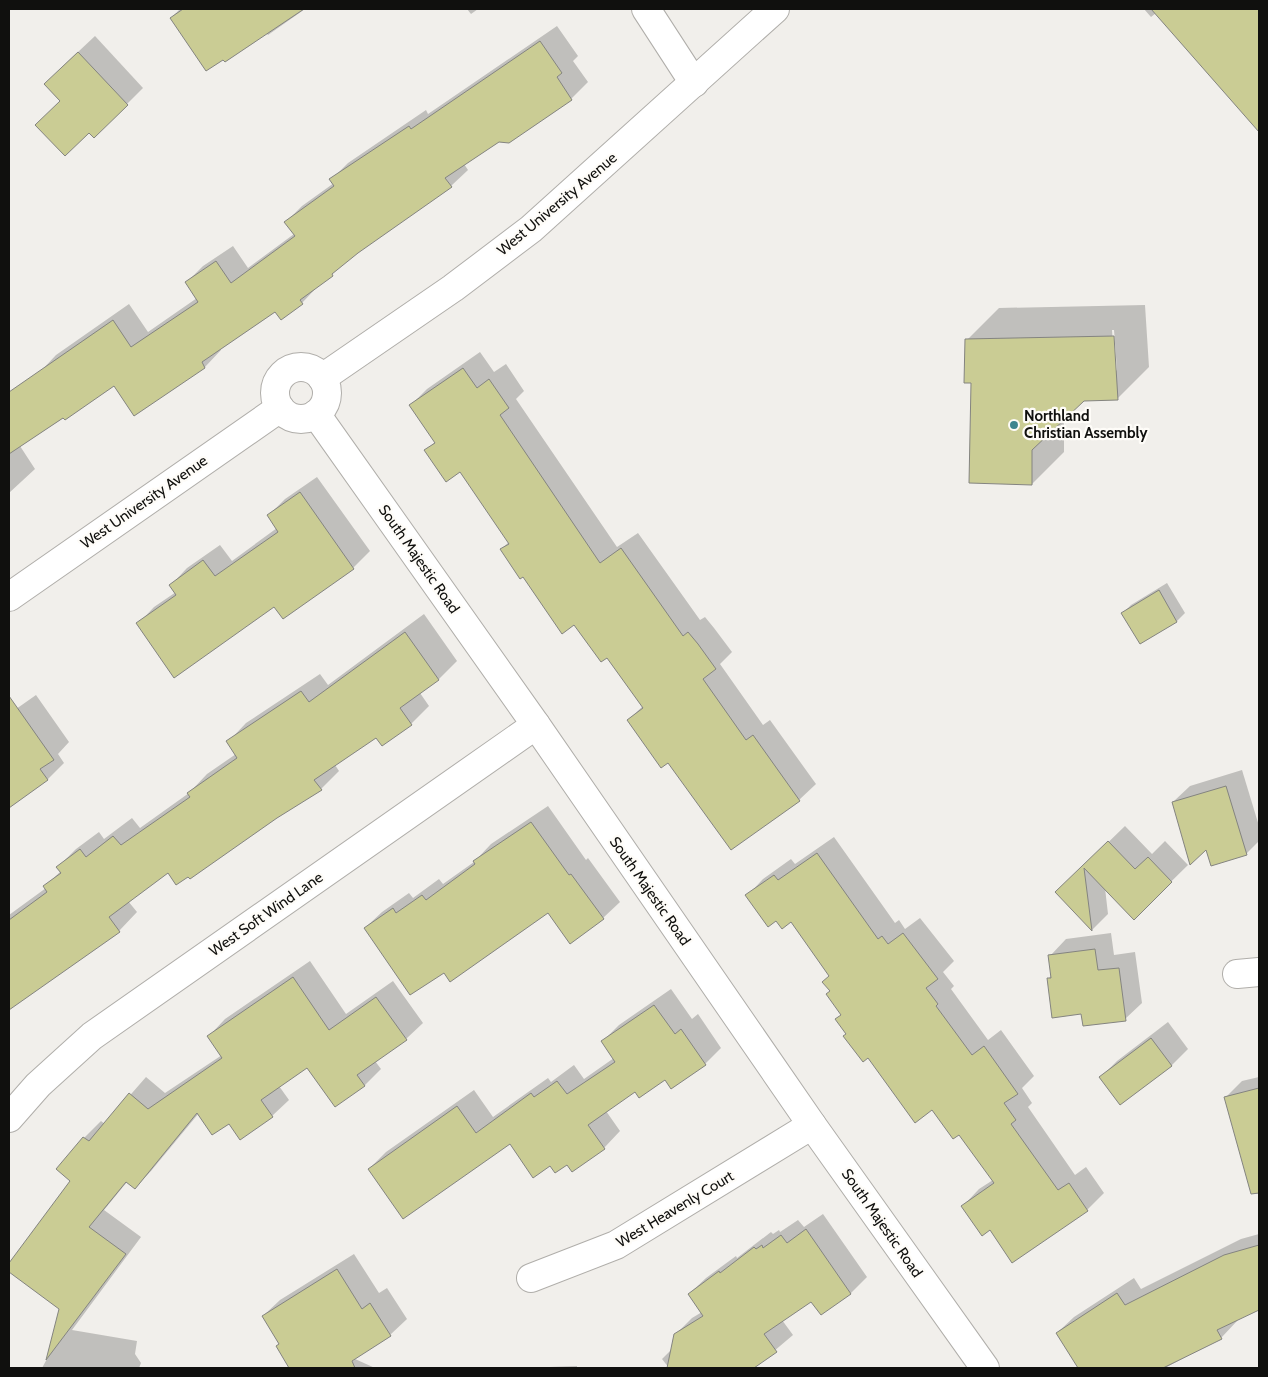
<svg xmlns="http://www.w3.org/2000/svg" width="1268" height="1377" font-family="Cabin,sans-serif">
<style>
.shadow{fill:#0003;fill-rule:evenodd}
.building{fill:#cacc94;stroke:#848480}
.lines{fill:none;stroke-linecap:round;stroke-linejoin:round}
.minor-casing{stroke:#b0aeaa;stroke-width:30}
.tertiary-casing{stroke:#b0aeaa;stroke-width:30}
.minor{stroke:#fff;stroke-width:28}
.tertiary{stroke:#fff;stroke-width:28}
.poi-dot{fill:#3e858f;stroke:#fefcf8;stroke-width:2}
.labels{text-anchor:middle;stroke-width:4.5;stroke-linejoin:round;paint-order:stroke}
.street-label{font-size:15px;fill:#10100e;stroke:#fefcf8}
.poi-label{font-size:15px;font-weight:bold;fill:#10100e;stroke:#fefcf8;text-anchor:start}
</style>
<rect width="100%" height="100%" fill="#f1efeb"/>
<!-- shadow -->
<g class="shadow">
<path d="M180 9H305L268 35 266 33 171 18Z"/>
<path d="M467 9H478L471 14Z"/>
<path d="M1144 9H1259V130L1156 13 1151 17Z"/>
<path d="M557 26 578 56 573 61 588 82 571 99 509 142 499 140 464 164 468 170 451 186 357 252 318 286 302 303 276 311 220 349 221 350 205 367 135 414 114 385 20 446 35 469 9 493V396L41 374 40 372 56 355 129 304 148 332 197 298 187 282 203 266 233 246 248 268 294 234 286 222 302 206 334 183 331 180 348 163 426 110 428 114Z"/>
<path d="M95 36 143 88 127 104 89 131 62 101V67Z"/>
<path d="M1145 305 1149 367 1117 399H1084L1064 418V452L1032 484 972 382 967 340 999 308ZM1112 330H1114L1117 370 1115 372Z"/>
<path d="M480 352 494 372 506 364 524 391 516 399 617 547 638 533 700 620 705 617 714 628 732 652 720 664 763 725 770 720 816 784 799 800 731 848 668 761 628 720 643 706 607 656 523 576 501 549 509 542 460 471 426 450 436 441 411 405 427 389Z"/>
<path d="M317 477 370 551 353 568 283 617 274 605 138 624 154 607 176 592 171 585 187 568 220 545 232 561 277 528 268 516 285 499Z"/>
<path d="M1167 583 1185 613 1177 621 1140 642 1123 613 1131 605Z"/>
<path d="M424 614 457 661 439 679 420 693 429 706 411 724 377 737 335 765 339 771 321 789 168 871 128 901 137 912 119 931 9 1008V915L46 888 45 886 61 871 58 867 76 849 99 832 104 839 132 818 140 828 189 793 207 774 236 754 228 742 246 723 320 674 328 685Z"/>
<path d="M36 695 69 742 58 754 64 763 48 779 14 803 9 796V714Z"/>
<path d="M1242 770 1259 826V841L1246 854 1206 847 1173 802 1190 786Z"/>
<path d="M548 806 586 860 588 858 620 902 603 918 548 912 444 971 365 928 382 912 409 893 413 898 439 879 443 884 474 862 491 844Z"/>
<path d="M1125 826 1152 854 1165 841 1188 865 1134 918 1105 888 1108 914 1092 930 1057 892Z"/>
<path d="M834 837 895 923 899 920 905 929 920 918 954 961 943 972 954 986 951 989 988 1040 1001 1030 1034 1076 1022 1088 1032 1103 1028 1107 1075 1175 1086 1167 1104 1193 1087 1210 1012 1261 990 1229 963 1206 979 1189 993 1180 959 1133 847 1033 842 1014 831 991 830 975 791 921 777 920 747 896 763 879 791 859 795 864Z"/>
<path d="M1111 933 1114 955 1135 952 1142 1003 1125 1019 1048 979 1052 975 1050 956 1066 939Z"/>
<path d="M310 961 346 1014 393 981 423 1023 406 1039 375 1061 381 1069 364 1086 307 1066 279 1086 289 1100 272 1116 229 1122 199 1113 151 1171 135 1188 127 1182 104 1210 141 1237 72 1330 137 1341 135 1354 141 1363 139 1368H42L48 1357 60 1308 9 1270V1265L72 1180 58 1169 84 1138 101 1121 105 1124 146 1077 165 1093 222 1055 209 1036 225 1019Z"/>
<path d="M671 989 692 1019 698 1014 721 1048 705 1064 635 1090 606 1111 620 1131 604 1148 567 1163 551 1164 510 1142 369 1169 386 1152 474 1090 493 1117 548 1078 551 1082 574 1065 584 1079 614 1058 603 1041 619 1025Z"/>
<path d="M1168 1022 1188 1049 1172 1065 1120 1103 1101 1077 1117 1061Z"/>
<path d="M1259 1077V1150L1241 1154 1226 1097 1242 1081Z"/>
<path d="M823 1214 867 1277 851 1293 821 1314 811 1300 782 1320 793 1335 754 1368H669L662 1359 672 1349 675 1335 692 1318 702 1312 689 1294 706 1278 736 1256 737 1258 771 1232 773 1234 779 1230 780 1232 798 1220 804 1227Z"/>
<path d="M1259 1234V1308L1236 1319 1237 1321 1221 1338 1165 1368H1080L1057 1333 1074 1317 1134 1278 1141 1289 1241 1239Z"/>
<path d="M354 1254 379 1293 387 1288 407 1319 390 1335 335 1368H295L294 1366 291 1368 277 1346 280 1343 263 1316 280 1300Z"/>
<path d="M355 1359 375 1368H346Z"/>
<path d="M577 1366V1368H548L549 1367Z"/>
</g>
<!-- building -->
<g class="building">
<path d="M183 9H304L225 62 223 60 206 71 170 18Z"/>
<path d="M1151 9H1259V132Z"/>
<path d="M540 41 562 73 557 77 572 100 509 143 499 142 445 178 452 187 358 253 332 274 333 276 300 300 303 304 281 320 275 312 202 362 205 368 134 416 114 386 65 420 63 418 9 454V392L113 320 131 347 198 302 185 282 216 261 231 283 295 236 284 222 334 186 329 179 409 126 411 129Z"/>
<path d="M78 52 128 105 94 138 89 133 65 156 35 125 60 101 44 84Z"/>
<path d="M1114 336 1118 400 1084 401 1032 450V485L969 483 971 383H964L965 339Z"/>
<path d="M463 368 477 388 489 379 509 408 500 415 600 563 621 548 683 636 688 632 698 644 716 669 703 679 746 740 753 735 800 801 731 850 668 763 661 768 627 720 643 708 607 658 601 662 574 625 562 634 523 577 520 579 500 549 509 544 460 472 446 482 424 450 435 443 409 405Z"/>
<path d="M300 492 354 569 283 619 274 607 174 678 136 623 176 595 169 585 203 560 215 576 278 532 267 515Z"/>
<path d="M1159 590 1177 622 1140 644 1121 613Z"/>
<path d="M405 632 439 680 400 708 412 725 382 746 376 738 314 780 322 790 277 818 190 879 188 877 176 885 168 873 109 917 120 932 9 1010V920L47 892 43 886 61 873 56 867 80 849 86 857 113 836 121 845 190 797 187 793 237 758 226 741 301 691 309 702Z"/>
<path d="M9 696 54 760 40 769 48 780 9 808Z"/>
<path d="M1226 786 1247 855 1211 866 1206 850 1190 865 1172 802Z"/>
<path d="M531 822 569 875 571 874 604 919 570 944 548 913 450 982 444 973 410 995 364 928 393 908 396 913 422 895 426 900 475 864 473 861Z"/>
<path d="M1108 841 1135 869 1148 857 1172 882 1134 920 1084 868 1092 931 1055 892Z"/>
<path d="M817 853 878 939 882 936 888 944 903 933 938 979 926 988 938 1004 936 1006 972 1055 984 1046 1018 1094 1004 1103 1016 1120 1011 1124 1058 1190 1069 1183 1088 1211 1012 1263 990 1230 982 1236 961 1206 994 1183 959 1135 953 1139 932 1110 915 1123 868 1058 863 1062 843 1036 846 1034 835 1019 841 1015 826 994 830 991 822 982 829 976 791 922 782 929 776 921 768 927 745 895 774 875 778 880Z"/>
<path d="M1095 949 1098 970 1119 968 1126 1021 1083 1026 1081 1014 1052 1018 1047 978H1051L1048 955Z"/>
<path d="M293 977 329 1030 376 997 407 1040 357 1075 365 1086 335 1107 307 1068 261 1100 273 1117 240 1140 229 1124 212 1135 197 1113 135 1189 126 1182 89 1227 126 1254 46 1360 59 1309 9 1272V1263L70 1181 56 1169 83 1137 89 1141 129 1093 148 1109 222 1058 207 1036Z"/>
<path d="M654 1005 675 1034 681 1029 706 1065 671 1089 665 1080 639 1098 635 1092 588 1125 605 1149 572 1172 567 1165 555 1173 550 1166 533 1178 510 1144 403 1219 368 1169 457 1106 476 1133 531 1093 534 1097 557 1081 567 1094 615 1062 601 1041Z"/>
<path d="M1151 1038 1172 1066 1120 1105 1099 1077Z"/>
<path d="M1259 1088V1193L1251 1194 1224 1097Z"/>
<path d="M806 1229 851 1294 821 1315 811 1302 764 1334 777 1352 754 1368H667L674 1334 703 1316 688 1294 719 1271 720 1273 754 1247 756 1249 762 1245 763 1248 781 1235 787 1243Z"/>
<path d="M1259 1245V1310L1217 1330 1222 1339 1163 1368H1078L1056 1333 1117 1293 1125 1305 1224 1255Z"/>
<path d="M337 1269 362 1309 370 1303 391 1336 352 1361 355 1368H289L276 1346 279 1344 262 1316Z"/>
</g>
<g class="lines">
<!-- minor casing -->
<g class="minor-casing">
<g id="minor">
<path d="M646 9 694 83"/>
<path d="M316 414 536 725 812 1125 985 1368"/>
<path d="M1237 974 1259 972"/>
<path d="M9 1118 38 1085 92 1036 536 725"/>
<path d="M531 1278 616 1245 812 1125"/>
</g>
</g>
<!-- tertiary casing -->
<g class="tertiary-casing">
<g id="tertiary">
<circle cx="301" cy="393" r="26"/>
<path d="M322 378 453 288 531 229 775 9"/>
<path d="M9 597 280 408"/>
</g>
</g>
<!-- minor -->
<use href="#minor" class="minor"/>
<!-- tertiary -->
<use href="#tertiary" class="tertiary"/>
</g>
<!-- markers -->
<circle class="poi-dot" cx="1014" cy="425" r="5"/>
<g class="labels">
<!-- street labels -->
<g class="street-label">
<text transform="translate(557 204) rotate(-40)" y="5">West University Avenue</text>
<text transform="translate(144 502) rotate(-35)" y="5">West University Avenue</text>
<text transform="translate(419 559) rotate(55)" y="5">South Majestic Road</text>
<text transform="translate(650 891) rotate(55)" y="5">South Majestic Road</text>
<text transform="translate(266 914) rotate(-35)" y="5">West Soft Wind Lane</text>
<text transform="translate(675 1209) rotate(-31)" y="5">West Heavenly Court</text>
<text transform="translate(882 1223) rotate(55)" y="5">South Majestic Road</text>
</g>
<!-- poi labels -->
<g class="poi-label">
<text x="1024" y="421">Northland<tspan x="1024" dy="17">Christian Assembly</tspan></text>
</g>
</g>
<!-- border -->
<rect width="1268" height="1377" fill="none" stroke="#10100e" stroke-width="20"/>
</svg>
